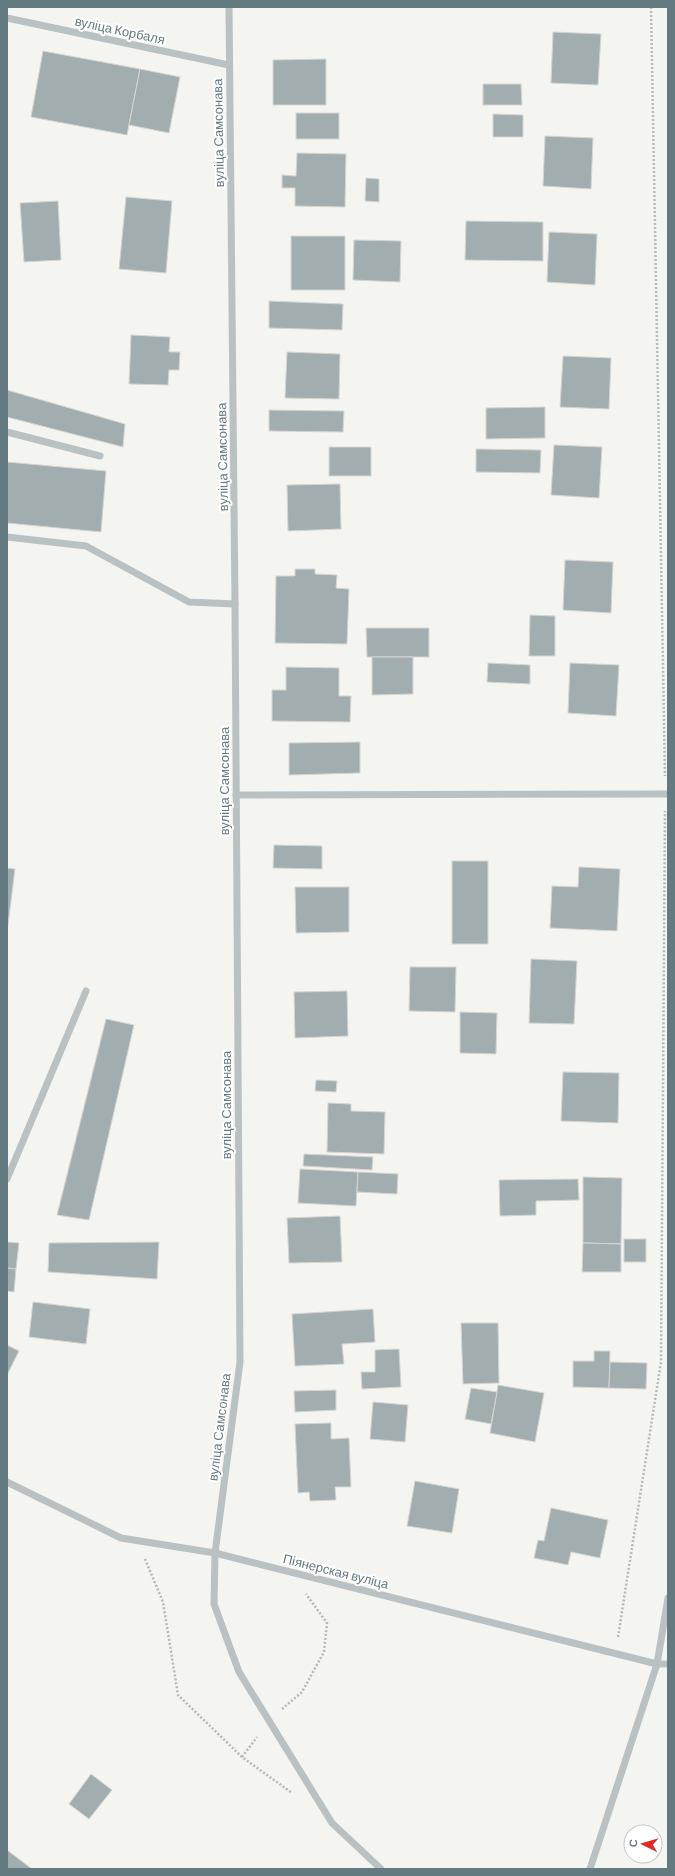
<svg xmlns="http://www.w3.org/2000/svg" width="675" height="1876" font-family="Barlow,sans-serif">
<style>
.building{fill:#a2adb0;stroke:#d6d5d3}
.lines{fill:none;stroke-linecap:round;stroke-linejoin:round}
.path{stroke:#b5b9bb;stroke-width:2.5;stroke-dasharray:2 2;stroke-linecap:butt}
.minor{stroke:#bac1c3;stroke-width:7}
.labels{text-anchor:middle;stroke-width:4;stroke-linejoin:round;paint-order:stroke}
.street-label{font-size:13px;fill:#647a81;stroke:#fff}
</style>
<rect width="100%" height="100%" fill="#f4f4f0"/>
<!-- building -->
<g class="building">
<path d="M553 32 601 34 598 85 551 83Z"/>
<path d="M43 51 140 69 127 135 31 117Z"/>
<path d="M326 59V105H273V60Z"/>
<path d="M140 69 180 77 169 133 129 125Z"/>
<path d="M483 84H521L522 105H483Z"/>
<rect x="296" y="113" width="43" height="26"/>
<path d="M493 114 523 115V137H493Z"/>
<path d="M545 136 593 138 591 189 543 186Z"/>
<path d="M297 153 346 154 345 207 295 206V188H282V175L296 176Z"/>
<path d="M366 178 379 179V202L365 201Z"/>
<path d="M126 197 172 201 166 273 119 269Z"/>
<path d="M58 201 61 260 24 262 20 203Z"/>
<path d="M466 221 543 222V261L465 260Z"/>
<path d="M549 232 597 234 595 285 547 282Z"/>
<rect x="291" y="236" width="54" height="54"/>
<path d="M354 240 401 241 400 282 353 280Z"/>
<path d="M269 301 343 304 342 330 269 328Z"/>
<path d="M131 335 170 337 169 352H180L179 370H169L168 385 129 384Z"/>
<path d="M287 352 340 354 339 399 285 398Z"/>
<path d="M563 356 611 358 609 409 560 407Z"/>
<path d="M7 390 125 424 123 447 7 417Z"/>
<path d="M545 407V438L486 439V408Z"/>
<path d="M269 410 344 411 343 432 269 431Z"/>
<path d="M554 445 602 447 599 498 551 495Z"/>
<rect x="329" y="447" width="42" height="29"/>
<path d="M476 449 541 450 540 473 476 472Z"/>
<path d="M7 462 106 471 101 532 7 523Z"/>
<path d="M340 484 341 529 288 531 287 485Z"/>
<path d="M565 560 613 562 611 613 563 610Z"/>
<path d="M295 569H315V574L337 575 336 588 349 589 347 644 275 643 276 576H295Z"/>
<path d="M530 615 555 616V656H529Z"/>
<path d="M366 628H429V657H367Z"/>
<path d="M372 657H413V694L372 695Z"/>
<path d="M488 663 530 665V684L487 682Z"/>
<path d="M570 663 619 665 616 716 568 713Z"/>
<path d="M286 667 339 668V696H351L350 722 272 721V690H286Z"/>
<path d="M360 742V773L289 775V743Z"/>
<path d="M274 845 322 846V869L273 868Z"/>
<rect x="452" y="861" width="36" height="83"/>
<path d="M579 867 620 869 617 931 550 928 552 886 578 887Z"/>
<path d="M7 868 15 869 8 925H7Z"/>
<path d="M295 887H349V932L296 933Z"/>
<path d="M531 959 577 961 574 1024 529 1023Z"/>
<path d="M410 967H456L455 1012 409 1011Z"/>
<path d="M347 991 348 1036 295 1038 294 992Z"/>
<path d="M460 1012 497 1013 496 1054 460 1053Z"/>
<path d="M106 1019 134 1025 89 1220 57 1215Z"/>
<path d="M563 1072 619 1073 618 1123 561 1121Z"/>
<path d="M316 1080 337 1081 336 1092 315 1091Z"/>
<path d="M328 1103 351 1104V1111L385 1112 384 1154 327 1152Z"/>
<path d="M304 1154 373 1157 372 1170 303 1166Z"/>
<path d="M300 1169 358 1172 356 1206 298 1203Z"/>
<path d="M358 1172 398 1174 397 1194 357 1192Z"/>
<path d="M583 1177 622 1178 621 1244 583 1243Z"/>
<path d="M578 1179 579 1200 536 1201V1215L500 1216 499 1180Z"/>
<path d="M340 1216 342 1262 289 1263 287 1218Z"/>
<rect x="624" y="1239" width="22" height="23"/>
<path d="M7 1242 19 1243 16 1269 7 1268Z"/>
<path d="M159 1242 157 1279 48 1272 49 1243Z"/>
<path d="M583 1243 621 1244V1272H582Z"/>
<path d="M7 1268 16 1269 14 1292 7 1291Z"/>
<path d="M33 1302 90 1309 86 1344 29 1337Z"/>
<path d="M373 1309 375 1342 342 1344 344 1364 295 1366 292 1314Z"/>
<path d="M461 1323H498L499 1383 463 1384Z"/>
<path d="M7 1345 19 1351 7 1375Z"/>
<path d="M399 1349 401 1387 362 1389 361 1372H375V1350Z"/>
<path d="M594 1351H610L609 1388 573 1387V1361H594Z"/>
<path d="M610 1362 647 1363 646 1389 609 1388Z"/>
<path d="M498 1385 544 1393 535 1442 490 1433Z"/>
<path d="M471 1388 497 1392 491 1424 465 1419Z"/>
<path d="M336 1390V1410L295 1412 294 1391Z"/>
<path d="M373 1402 408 1405 405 1442 370 1439Z"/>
<path d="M331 1423V1439L349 1438 351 1487H335L336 1500 310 1501 309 1492 298 1493 295 1424Z"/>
<path d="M415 1481 459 1489 452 1533 407 1526Z"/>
<path d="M551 1508 608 1520 600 1558 571 1552 568 1565 534 1558 538 1540 544 1541Z"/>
<path d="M91 1774 112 1790 89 1819 69 1804Z"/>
<path d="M7 1850 32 1869H7Z"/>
</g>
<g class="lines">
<!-- path -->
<g class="path">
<path d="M651 7 665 776"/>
<path d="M145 1559 163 1602 178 1695 242 1757 292 1793"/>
<path d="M618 1637 661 1362 665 811"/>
<path d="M282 1709 302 1692 324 1652 327 1623 306 1594"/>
<path d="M242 1757 257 1737"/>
</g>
<!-- minor -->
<g class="minor">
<path d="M229 7 235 604 240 1362 215 1553 214 1604 239 1672 332 1823 381 1869"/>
<path d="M7 18 229 65"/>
<path d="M7 432 100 456"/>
<path d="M7 537 86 546 189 602 235 604"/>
<path d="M236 795 668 794"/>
<path d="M7 1179 86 991"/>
<path d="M7 1482 121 1538 215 1553 657 1664H668"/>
<path d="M590 1869 657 1664 668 1598"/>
</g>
</g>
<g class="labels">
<!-- street labels -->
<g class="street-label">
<text transform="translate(120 30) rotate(12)" y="5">вуліца Корбаля</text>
<text transform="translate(218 133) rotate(-91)" y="5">вуліца Самсонава</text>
<text transform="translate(222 457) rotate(-91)" y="5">вуліца Самсонава</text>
<text transform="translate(224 781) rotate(-90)" y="5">вуліца Самсонава</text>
<text transform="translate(226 1105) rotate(-90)" y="5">вуліца Самсонава</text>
<text transform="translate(219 1427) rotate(-83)" y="5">вуліца Самсонава</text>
<text transform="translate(336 1571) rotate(14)" y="5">Піянерская вуліца</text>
</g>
</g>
<!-- border -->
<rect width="675" height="1876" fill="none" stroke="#647a81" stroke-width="16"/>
<!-- north arrow -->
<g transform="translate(643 1844) rotate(275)"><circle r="19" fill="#ffffff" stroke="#c1cacd"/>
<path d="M0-3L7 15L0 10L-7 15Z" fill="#de2b27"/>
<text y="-6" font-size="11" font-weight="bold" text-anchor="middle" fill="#647a81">С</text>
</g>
</svg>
